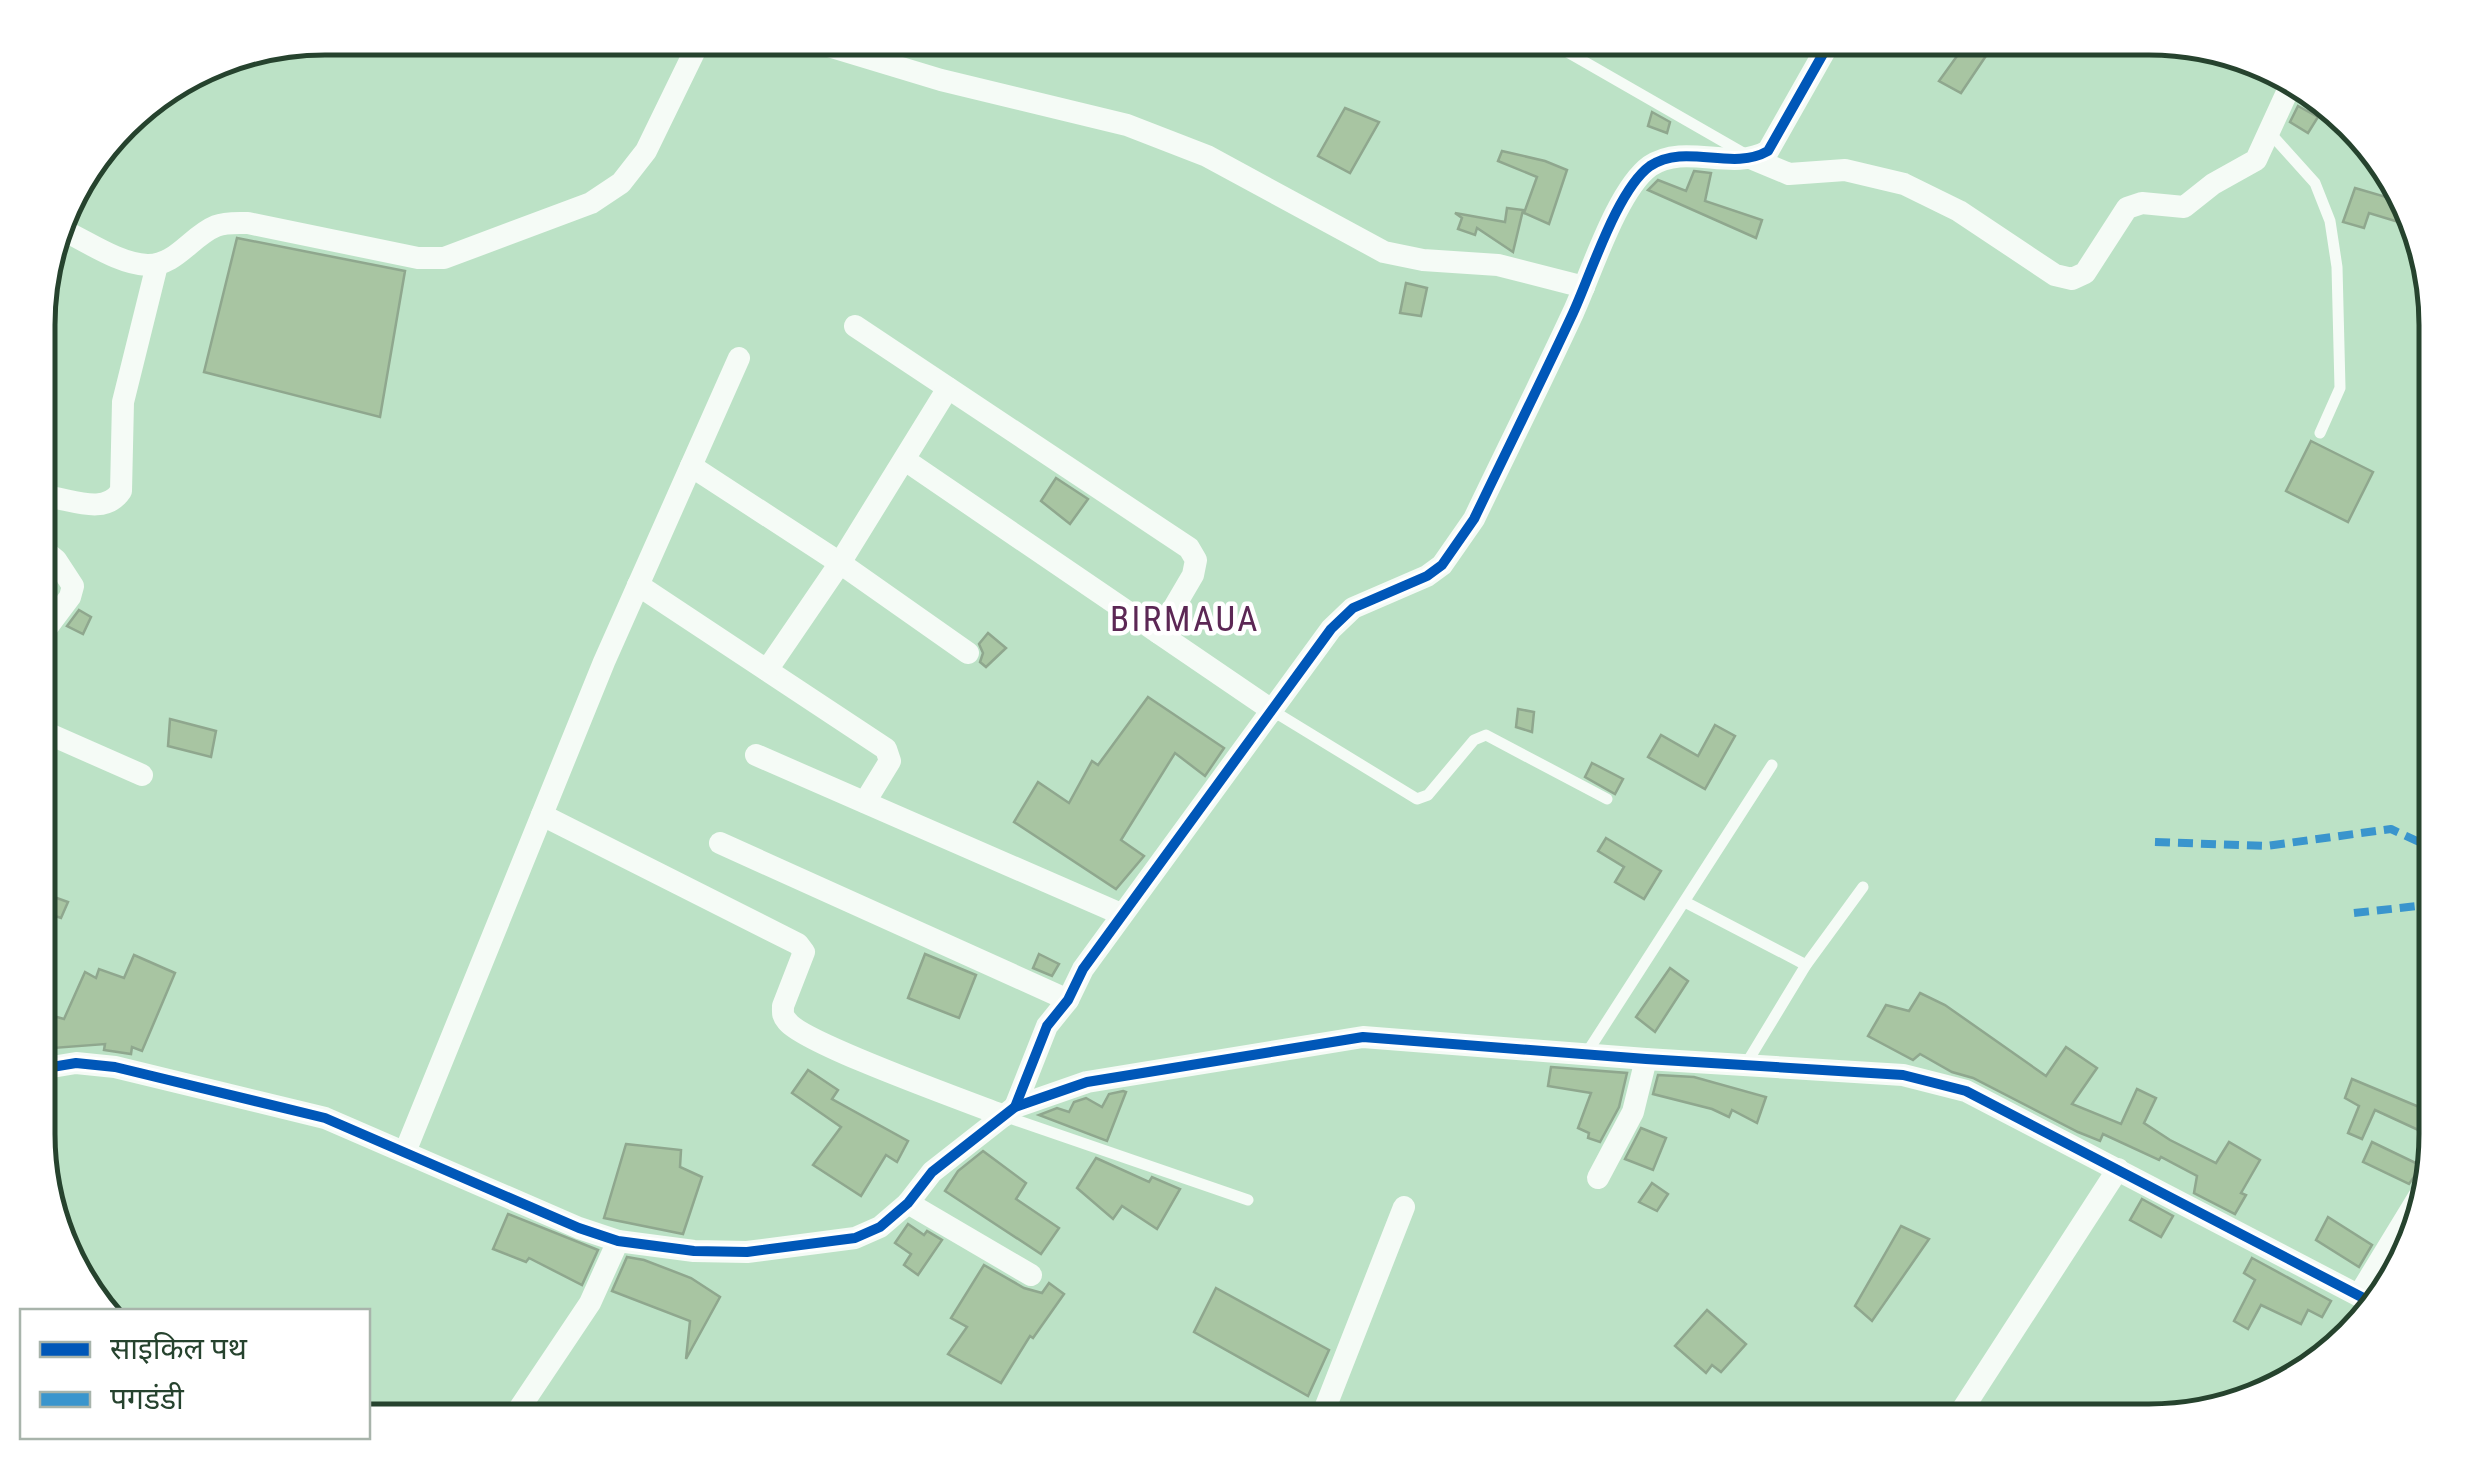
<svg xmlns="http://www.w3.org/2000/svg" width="2474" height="1459" font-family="'Roboto Condensed','Noto Sans Devanagari',sans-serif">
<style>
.building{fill:#a8c5a2;stroke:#8fa78e;stroke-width:2.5}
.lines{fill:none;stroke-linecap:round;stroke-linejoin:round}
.lane{stroke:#f5fbf6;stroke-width:11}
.street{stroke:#f5fbf6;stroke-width:22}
.quiet{stroke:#3a95cd;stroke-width:8;stroke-dasharray:15 8;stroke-linecap:butt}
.cycleway-casing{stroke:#fff;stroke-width:16}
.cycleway{stroke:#0057b8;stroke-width:10}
.labels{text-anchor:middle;stroke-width:9;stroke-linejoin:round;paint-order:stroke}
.quarter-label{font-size:35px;letter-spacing:2.5px;fill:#5c2755;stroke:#fff}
.rim{fill:none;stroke:#26432e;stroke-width:5}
</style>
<rect width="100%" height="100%" fill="#bce2c6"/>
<!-- building -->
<g class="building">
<path d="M1970 38H1998L1961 93 1939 81Z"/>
<path d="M2298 106 2318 117 2308 133 2290 122Z"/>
<path d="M1345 108 1379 122 1350 173 1318 156Z"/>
<path d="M1652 112 1670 122 1667 133 1648 126Z"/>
<path d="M1502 151 1545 161 1567 170 1549 224 1524 213 1537 177 1498 161Z"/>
<path d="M1694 171 1711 173 1705 201 1762 220 1756 238 1648 190 1658 180 1686 191Z"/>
<path d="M2355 188 2393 199 2392 203 2406 208 2412 226 2369 213 2364 228 2343 222Z"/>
<path d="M1507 208 1523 210 1513 252 1477 228 1475 235 1458 229 1462 218 1455 213 1505 222Z"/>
<path d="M237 238 405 271 380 417 204 372Z"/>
<path d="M1406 283 1427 288 1421 316 1400 313Z"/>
<path d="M2311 441 2373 472 2348 522 2286 491Z"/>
<path d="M1056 478 1088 499 1070 524 1041 501Z"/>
<path d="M79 610 91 617 83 634 67 626Z"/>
<path d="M988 633 1006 648 986 667 980 662 983 653 979 644Z"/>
<path d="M1148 697 1224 748 1205 776 1175 753 1121 840 1144 856 1116 889 1014 822 1038 782 1069 803 1092 761 1098 765Z"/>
<path d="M1518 709 1534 712 1532 732 1516 727Z"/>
<path d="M170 719 216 731 211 757 168 746Z"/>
<path d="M1715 725 1735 736 1705 789 1648 757 1661 735 1698 756Z"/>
<path d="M1592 763 1623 779 1615 794 1585 777Z"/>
<path d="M1606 838 1661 871 1644 899 1615 882 1624 867 1598 851Z"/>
<path d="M40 892 68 902 61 918 40 911Z"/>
<path d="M925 954 976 975 959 1018 908 998Z"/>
<path d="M1039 954 1059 964 1052 976 1033 968Z"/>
<path d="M134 955 175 973 142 1051 132 1047 131 1054 104 1050 105 1044 40 1049V1033H45L50 1015 64 1019 85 972 96 978 99 969 124 978Z"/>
<path d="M1670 968 1688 981 1655 1032 1636 1017Z"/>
<path d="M1920 993 1945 1005 2046 1076 2066 1047 2097 1068 2072 1104 2121 1124 2137 1089 2156 1098 2144 1123 2170 1140 2216 1163 2229 1142 2260 1160 2241 1193 2246 1195 2235 1214 2194 1193 2197 1176 2161 1157 2159 1160 2103 1134 2100 1141 2078 1132 1973 1078 1952 1072 1920 1054 1913 1060 1868 1036 1886 1005 1909 1011Z"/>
<path d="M1551 1067 1627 1073 1619 1107 1600 1142 1588 1138 1589 1133 1578 1128 1591 1093 1548 1086Z"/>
<path d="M808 1070 838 1090 832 1099 908 1141 897 1162 886 1155 861 1196 813 1165 841 1127 792 1093Z"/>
<path d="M1658 1075 1694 1077 1766 1097 1757 1123 1732 1110 1729 1117 1712 1109 1653 1094Z"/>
<path d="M2352 1079 2436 1114 2427 1134 2375 1110 2362 1139 2348 1133 2359 1106 2345 1098Z"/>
<path d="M1123 1091 1126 1092 1107 1141 1039 1115 1057 1108 1069 1112 1074 1102 1086 1098 1102 1107 1109 1094Z"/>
<path d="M1641 1128 1666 1138 1653 1170 1625 1159Z"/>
<path d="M2372 1142 2422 1166 2409 1184 2363 1162Z"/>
<path d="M626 1144 681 1150 680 1167 702 1177 683 1234 604 1218Z"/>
<path d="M983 1151 1026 1183 1016 1199 1059 1228 1041 1254 945 1191 958 1171Z"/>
<path d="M1096 1158 1149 1182 1152 1177 1180 1189 1157 1229 1122 1206 1113 1219 1077 1188Z"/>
<path d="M1652 1183 1668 1194 1657 1211 1639 1202Z"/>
<path d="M2142 1199 2173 1216 2161 1237 2130 1220Z"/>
<path d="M508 1214 598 1250 582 1285 529 1258 526 1262 493 1249Z"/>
<path d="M2328 1217 2372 1245 2359 1267 2316 1240Z"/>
<path d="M908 1224 924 1235 927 1231 942 1240 918 1275 904 1265 911 1254 895 1243Z"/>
<path d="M1901 1226 1929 1239 1872 1321 1855 1306Z"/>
<path d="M2403 1252 2405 1254 2398 1278 2389 1287 2384 1283Z"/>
<path d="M627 1257 644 1260 691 1278 720 1297 686 1359 690 1321 612 1291Z"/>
<path d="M2252 1258 2331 1301 2322 1317 2308 1310 2301 1324 2261 1305 2248 1329 2234 1321 2255 1280 2244 1273Z"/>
<path d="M984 1265 1024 1288 1042 1293 1049 1283 1064 1294 1033 1338 1030 1336 1001 1383 948 1354 967 1327 951 1318Z"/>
<path d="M1216 1288 1329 1350 1308 1396 1194 1332Z"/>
<path d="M1707 1310 1746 1344 1721 1372 1712 1365 1706 1373 1675 1346Z"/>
</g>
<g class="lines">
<!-- lane -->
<g class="lane">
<path d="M1543 38 1745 154"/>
<path d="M2270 133 2315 183 2330 221 2337 267 2340 388 2320 433"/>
<path d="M1273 711 1417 799 1428 795 1474 740 1486 735 1607 799"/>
<path d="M1685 902 1806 965"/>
<path d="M1586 1054 1772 765"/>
<path d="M1746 1064 1806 965 1863 887"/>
<path d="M1004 1116 1248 1200"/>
</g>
<!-- street -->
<g class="street">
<path d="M802 38 941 80 1127 125 1207 156 1384 252 1423 260 1498 265 1584 287"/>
<path d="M1753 159 1789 174 1845 170 1904 184 1959 211 2055 275 2072 279 2085 273 2127 208 2142 203 2184 207 2213 184 2256 160 2294 77"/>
<path d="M58 228C86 240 116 263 147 265 176 266 191 236 216 226 226 222 237 223 248 223L418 258H444L591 203 621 183 646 151 701 38"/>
<path d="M855 326 1189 548 1196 560 1193 575 1159 633"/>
<path d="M905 460 1273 711"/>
<path d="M691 466 840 563 968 653"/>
<path d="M40 496C66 496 103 518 121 491L123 402 157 265"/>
<path d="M40 547 56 560 73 586 70 597 40 637"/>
<path d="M638 585 886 749 890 761 865 802"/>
<path d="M767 670 840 563 948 388"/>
<path d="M40 730 142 775"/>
<path d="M756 755 1121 914"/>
<path d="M542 815 798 944 804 952 783 1006C783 1013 782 1015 787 1021 802 1043 969 1102 1004 1116"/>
<path d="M720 843 1068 1000"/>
<path d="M40 1069 76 1063 115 1067 325 1118 579 1228 618 1241 694 1251 747 1252 855 1238 880 1227 908 1203 932 1172 1015 1107 1087 1082 1363 1037 1646 1059 1903 1075 1966 1091 2373 1303"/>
<path d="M1015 1107 1047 1026 1068 1000 1083 969 1331 629 1353 608 1427 576 1442 565 1474 519C1507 450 1541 382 1573 313 1591 274 1617 190 1650 166 1686 142 1731 172 1768 151L1832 38"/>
<path d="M405 1152 604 662 739 358"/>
<path d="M1598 1178 1633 1112 1646 1059"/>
<path d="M908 1203 1031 1275"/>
<path d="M2359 1295 2426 1185"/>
<path d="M511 1421 590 1303 618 1241"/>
<path d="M1320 1421 1404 1207"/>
<path d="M1955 1421 2118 1169"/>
</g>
<!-- quiet -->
<g class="quiet">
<path d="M2155 842 2266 846 2391 829 2419 842 2436 840"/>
<path d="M2354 913 2436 904"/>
</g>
<!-- cycleway casing -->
<g class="cycleway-casing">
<g id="cycleway">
<path d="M40 1069 76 1063 115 1067 325 1118 579 1228 618 1241 694 1251 747 1252 855 1238 880 1227 908 1203 932 1172 1015 1107 1087 1082 1363 1037 1646 1059 1903 1075 1966 1091 2373 1303"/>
<path d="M1015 1107 1047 1026 1068 1000 1083 969 1331 629 1353 608 1427 576 1442 565 1474 519C1507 450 1541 382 1573 313 1591 274 1617 190 1650 166 1686 142 1731 172 1768 151L1832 38"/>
</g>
</g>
<!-- cycleway -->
<use href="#cycleway" class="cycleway"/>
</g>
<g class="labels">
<!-- quarter labels -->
<g class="quarter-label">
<text x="1185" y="631">BIRMAUA</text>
</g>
</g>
<!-- crop -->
<path d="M0 0H2474V1459H0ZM325 55H2149A270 270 0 0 1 2419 325V1134A270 270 0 0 1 2149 1404H325A270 270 0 0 1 55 1134V325A270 270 0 0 1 325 55Z" fill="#fff" fill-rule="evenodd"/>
<path class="rim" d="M325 55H2149A270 270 0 0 1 2419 325V1134A270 270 0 0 1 2149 1404H325A270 270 0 0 1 55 1134V325A270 270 0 0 1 325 55Z"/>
<!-- legend -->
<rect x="20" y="1309" width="350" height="130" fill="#ffffff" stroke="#a8b4ab" stroke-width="2.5"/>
<rect x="40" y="1342" width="50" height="15" fill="#0057b8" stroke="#a8b4ab" stroke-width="2.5"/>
<text x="110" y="1359" font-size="30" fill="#26432e">साइकिल पथ</text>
<rect x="40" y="1392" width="50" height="15" fill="#3a95cd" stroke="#a8b4ab" stroke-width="2.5"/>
<text x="110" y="1409" font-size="30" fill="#26432e">पगडंडी</text>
</svg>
